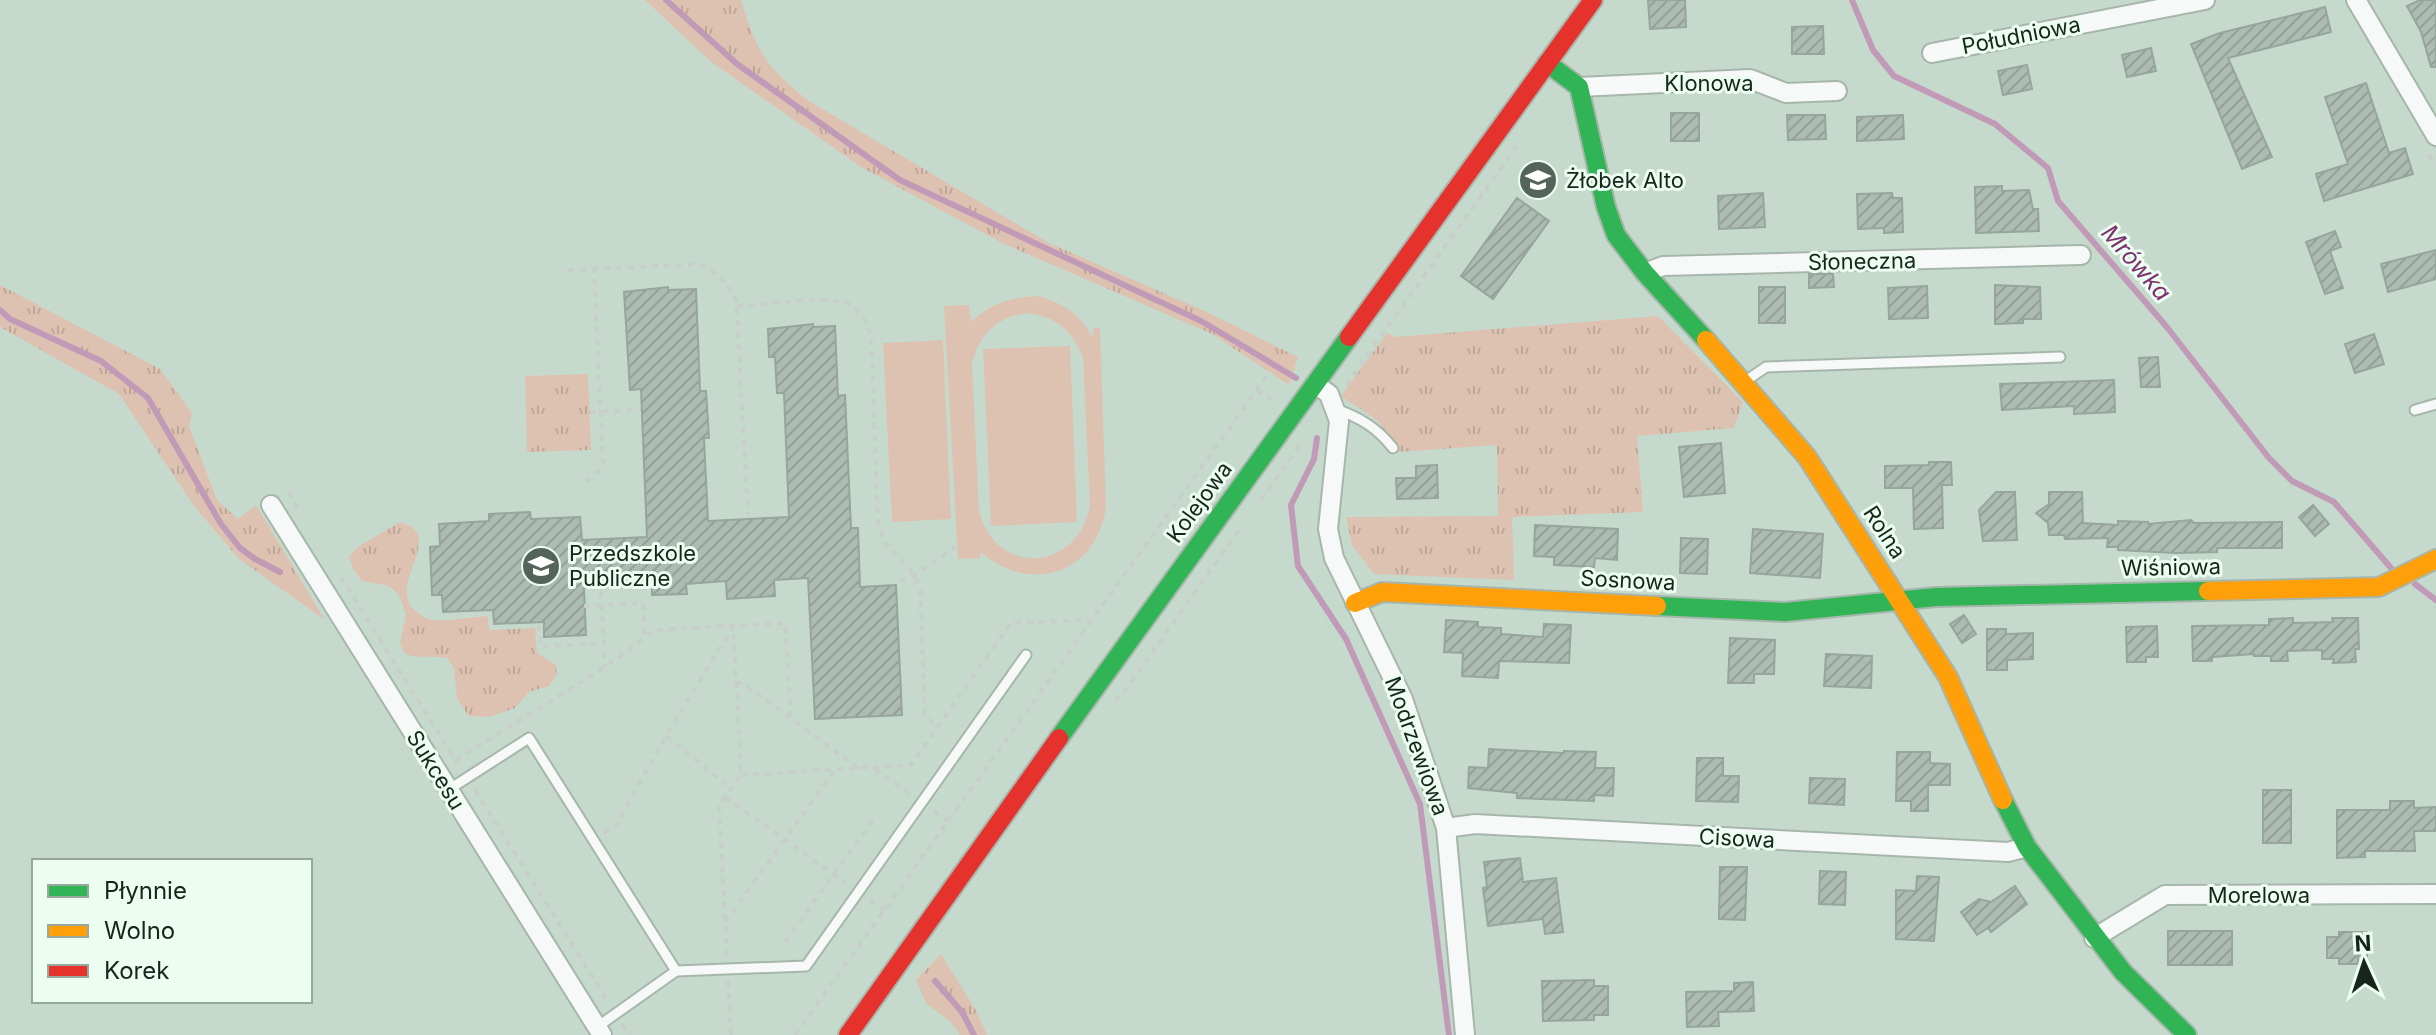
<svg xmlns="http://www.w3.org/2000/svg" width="2436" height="1035" font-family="Inter,sans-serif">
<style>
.grass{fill:url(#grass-tufts)}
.pitch{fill:#dec2b1;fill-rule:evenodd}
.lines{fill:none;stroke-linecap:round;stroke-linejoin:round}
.stream{stroke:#c09ab7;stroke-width:6}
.building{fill:url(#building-hatch);stroke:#96a69c;stroke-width:2}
.lane-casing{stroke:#a6b6ab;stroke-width:13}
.street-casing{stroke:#a6b6ab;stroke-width:22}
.fast-casing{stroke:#a6b6ab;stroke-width:22}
.slow-casing{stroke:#a6b6ab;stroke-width:22}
.jam-casing{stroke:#a6b6ab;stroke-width:22}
.path{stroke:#c8cec9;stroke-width:4;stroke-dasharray:6 6;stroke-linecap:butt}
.lane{stroke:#f6f9f7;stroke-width:9}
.street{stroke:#f6f9f7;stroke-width:18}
.fast{stroke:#30b455;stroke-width:18}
.slow{stroke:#ff9f0a;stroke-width:18}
.jam{stroke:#e5322d;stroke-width:18}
.labels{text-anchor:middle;stroke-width:6;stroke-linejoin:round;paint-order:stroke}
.street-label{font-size:22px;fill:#17251c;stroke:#ebfef1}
.poi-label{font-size:22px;fill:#17251c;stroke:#ebfef1;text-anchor:start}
.water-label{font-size:24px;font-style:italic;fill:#7e316e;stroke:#ebfef1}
</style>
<defs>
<pattern id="grass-tufts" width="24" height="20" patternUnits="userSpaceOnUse" patternTransform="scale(2)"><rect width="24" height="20" fill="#dec2b1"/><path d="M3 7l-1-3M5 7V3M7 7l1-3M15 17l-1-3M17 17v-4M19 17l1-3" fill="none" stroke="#bea798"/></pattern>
<pattern id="building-hatch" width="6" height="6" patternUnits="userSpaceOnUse" patternTransform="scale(2)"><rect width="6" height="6" fill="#acbcb2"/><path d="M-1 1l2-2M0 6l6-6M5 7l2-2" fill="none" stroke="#93a198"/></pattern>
</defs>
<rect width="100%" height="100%" fill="#c5dacc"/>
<!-- grass -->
<g class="grass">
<path d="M645 0H741C757 53 766 67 809 101L1049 243 1209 313 1298 357 1289 385 1212 334 1002 243 861 167 710 61Z"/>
<path d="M0 285 160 369 192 413 189 426 217 500 238 519 256 505 325 620 239 559 194 506 119 394 0 327Z"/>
<path d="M1658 316 1743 402 1734 428 1637 436 1643 512 1512 517 1514 580 1374 574 1352 545 1346 517 1498 516 1497 445 1399 452 1378 421 1341 396 1387 333 1395 337Z"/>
<path d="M588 374 591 450 527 452 525 376Z"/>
<path d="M400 522C449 535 384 585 416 611 421 615 425 619 432 620 447 622 471 617 488 616L489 630 535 628 537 653 556 665 557 674 549 686 529 692 515 708 490 717 469 716 457 699 454 668 447 658C432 655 419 659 405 654L400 643 406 614 399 595 389 586 362 581 353 569 349 556 359 546Z"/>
<path d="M941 954 976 1010 987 1035H960L951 1022 926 1003 916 980Z"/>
</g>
<!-- pitch -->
<g class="pitch">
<path d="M1037 296C1064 303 1078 313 1093 337V328H1100L1106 507C1097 573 1030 596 981 552L980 558 958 559 944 306 969 305 971 322C991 303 1010 298 1037 296ZM1026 313C1056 316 1073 331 1083 358L1090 505C1078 573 994 577 979 510L972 364C979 334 996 318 1026 313Z"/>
<path d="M943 340 951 519 892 522 883 343Z"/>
<path d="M1070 346 1077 522 991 526 983 349Z"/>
</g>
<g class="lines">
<!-- stream -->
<g class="stream">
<path d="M666 0 737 64 900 180 1201 321 1296 378"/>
<path d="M1852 0 1873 50 1894 76 1995 124 2048 168 2058 201 2166 326 2269 458 2292 481 2334 502 2391 568"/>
<path d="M0 310 10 319 101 361 148 398 221 524 240 548 255 559 280 572"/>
<path d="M1317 438 1314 459 1291 505 1298 566 1346 639 1420 804 1449 1035"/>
<path d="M2415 584 2436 600"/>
<path d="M935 981 962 1012 974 1035"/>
</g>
</g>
<!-- building -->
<g class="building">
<path d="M1648 0H1685L1686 27 1650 29Z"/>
<path d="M2420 0H2436V67H2431L2421 32 2407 6Z"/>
<path d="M2325 7 2331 32 2228 58 2272 157 2242 169 2191 44 2220 33Z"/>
<path d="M1823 26 1824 54H1792V27Z"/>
<path d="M2151 48 2156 71 2127 77 2122 55Z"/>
<path d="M2027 65 2032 89 2003 95 1998 71Z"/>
<path d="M2366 83 2389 153 2405 148 2413 174 2324 201 2316 174 2348 164 2325 97Z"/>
<rect x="1671" y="113" width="28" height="28"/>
<path d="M1787 115H1825L1826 139 1788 140Z"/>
<path d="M1903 115 1904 139 1857 141V117Z"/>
<path d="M2002 186V191L2029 190 2033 209H2038L2039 231 1976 233 1975 187Z"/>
<path d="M1763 193 1765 227 1719 229 1718 196Z"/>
<path d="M1892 193 1893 198H1902L1903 232 1884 233V228L1858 229 1857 194Z"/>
<path d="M1517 198 1549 221 1493 299 1461 276Z"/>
<path d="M2335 231 2341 247 2330 251 2343 288 2325 294 2306 242Z"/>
<path d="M2436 250V279L2388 292 2381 264Z"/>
<path d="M1809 274H1833L1834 287 1809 288Z"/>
<path d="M1995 285 2040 287 2041 319H2023V323L1995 324Z"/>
<path d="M1927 286 1928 318 1889 319 1888 288Z"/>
<path d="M668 287V290L696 289 700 391H706L709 438H704L708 521 789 517 784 393H777L775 357H769L768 329 813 324V327L835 326 838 396 845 395 851 528H858L860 587 896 585 902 715 815 719 808 578 774 580 775 596 727 599 726 581 686 584 687 594 652 595V585L584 588 586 635 544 637V622L494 624 493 610 443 612 442 595H432L430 547 440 546 439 524 489 521V514L530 512 531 519 580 517 582 540 647 537 641 389 630 390 624 292Z"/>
<rect x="1759" y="287" width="26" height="36"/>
<path d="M2374 334 2384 364 2355 373 2345 344Z"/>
<path d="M2158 357 2160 387H2141L2139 358Z"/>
<path d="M2114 380 2115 412 2074 414V406L2002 410 2000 384Z"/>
<path d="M1721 443 1725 493 1684 497 1679 447Z"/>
<path d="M1929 462H1951L1952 485H1942L1943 528 1914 529 1913 488H1885V466L1929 465Z"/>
<path d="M1437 465 1438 498 1397 499 1396 478H1416V466Z"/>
<path d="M1996 492H2015L2017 540 1983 541 1979 510Z"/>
<path d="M2049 492H2082L2083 523 2118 525V521L2148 522V524L2191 520 2194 523 2282 522V548H2217V552L2176 553 2118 550V547H2107L2108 538 2065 539 2064 535H2049L2048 523 2036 513 2049 504Z"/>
<path d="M2313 505 2329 524 2315 536 2299 517Z"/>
<path d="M1535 525 1618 529 1617 560 1595 558 1594 567 1554 565V557L1534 556Z"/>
<path d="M1753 529 1823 534 1820 578 1750 573Z"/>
<path d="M1681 538 1708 539 1707 574 1680 573Z"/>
<path d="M1964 615 1976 634 1962 643 1950 624Z"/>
<path d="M2293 618V623L2333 622 2332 618H2358L2359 649H2355L2356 662 2333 663 2334 659H2322V650L2287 651 2288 661H2271V656H2254V654L2212 657V661H2193L2192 626 2269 625V619Z"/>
<path d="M1446 620 1478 622V627L1501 628V634L1543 637 1544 624 1571 625 1569 663 1499 661 1498 678 1462 676 1463 653 1444 652Z"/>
<path d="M2157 626 2158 657H2146V662H2127L2126 627Z"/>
<path d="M1987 629H2006V634L2033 633V659L2007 660V670H1987Z"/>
<path d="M1730 638 1775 640 1774 674H1754V683H1728Z"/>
<path d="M1826 654 1872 656 1871 688 1824 686Z"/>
<path d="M1489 749 1564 753V751L1596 752 1595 768H1614L1613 796 1594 795V801L1540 799 1517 798V793L1468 788 1469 767 1488 768Z"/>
<path d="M1897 752H1930V763L1950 764V785H1928V811H1911V801H1896Z"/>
<path d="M1697 758H1723V776H1739L1738 802 1696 801Z"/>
<path d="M1810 778 1845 779 1844 805 1809 803Z"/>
<rect x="2263" y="790" width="28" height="53"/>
<path d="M2390 801H2414V808L2436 807V831H2414L2415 851H2365V857L2337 858V810H2390Z"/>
<path d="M1520 858 1523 882 1556 878 1563 932 1545 934 1543 919 1488 926 1483 888 1487 887 1484 862Z"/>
<path d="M1720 867H1747L1745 920 1719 919Z"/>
<path d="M1820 871 1846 872 1845 905 1819 904Z"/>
<path d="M1917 876 1939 877 1934 941 1896 939V890L1916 891Z"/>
<path d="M2015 886 2027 904 1991 932 1988 928 1977 935 1961 912 1979 899 1991 902Z"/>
<rect x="2168" y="931" width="64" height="34"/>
<path d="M2339 932H2367V956H2358V964H2339V958H2327V937H2339Z"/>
<path d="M1594 980V986H1608V1015H1594V1020L1543 1021 1542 981Z"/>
<path d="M1753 982 1754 1011 1718 1012 1719 1026 1687 1027 1686 992 1734 991V983Z"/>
</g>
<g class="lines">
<!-- lane casing -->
<g class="lane-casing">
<g id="lane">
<path d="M1747 380 1766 367 2060 357"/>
<path d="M1336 409C1361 418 1377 428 1393 448"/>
<path d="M2415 410 2436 404"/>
<path d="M448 790 529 738 676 971 597 1027"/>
<path d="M676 971 806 966 1026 655"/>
</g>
</g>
<!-- street casing -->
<g class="street-casing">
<g id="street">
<path d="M2356 0 2436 136"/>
<path d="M1932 53 2205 0"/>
<path d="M1579 87 1750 79 1786 93 1837 91"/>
<path d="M1645 273 1663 266 2081 255"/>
<path d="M1315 384 1329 394 1339 421 1328 529 1334 558 1403 699 1446 828 1465 1035"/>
<path d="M271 505 602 1035"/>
<path d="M1446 828 1475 824 2008 852 2027 847"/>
<path d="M2094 938 2165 895 2436 894"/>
</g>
</g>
<!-- fast casing -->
<g class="fast-casing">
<g id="fast">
<path d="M1547 63 1579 87 1606 207 1616 235 1645 273 1706 340"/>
<path d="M1657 606 1785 612 1936 597 2208 591"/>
<path d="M1059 738 1349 337"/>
<path d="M2003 800 2027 847 2123 972 2187 1035"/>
</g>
</g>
<!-- slow casing -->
<g class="slow-casing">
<g id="slow">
<path d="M1706 340 1807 457 1948 677 2003 800"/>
<path d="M2208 591 2379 587 2436 559"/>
<path d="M1355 603 1382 592 1657 606"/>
</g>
</g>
<!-- jam casing -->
<g class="jam-casing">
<g id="jam">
<path d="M1349 337 1593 0"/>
<path d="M848 1035 1059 738"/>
</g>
</g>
<!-- path -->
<g class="path">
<path d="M2429 155 2436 166"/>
<path d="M568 270 699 264C717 272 726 283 736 299L748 514"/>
<path d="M737 306C761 305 830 295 849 304 861 310 866 323 871 334L878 525 885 543 915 575 920 590 925 717 938 726"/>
<path d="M1346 385 1520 142"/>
<path d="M1257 390 1274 402"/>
<path d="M590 412 639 410"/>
<path d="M586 481 599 471 603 463 594 269"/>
<path d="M289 492 300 512"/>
<path d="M1261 500 1302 442"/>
<path d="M341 577 457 763"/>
<path d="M900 580 915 575 956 547"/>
<path d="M601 592 605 667"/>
<path d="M584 606 643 603 645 637"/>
<path d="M539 625 540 646 604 644"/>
<path d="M736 683H743L858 768"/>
<path d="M1115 700 1122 695 1239 530"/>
<path d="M666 736 731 788"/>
<path d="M456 760 605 667 655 630 785 623 791 719"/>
<path d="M875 769 910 794"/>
<path d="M741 775 911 765 1011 623 1085 620 1091 623"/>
<path d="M475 790 609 1003"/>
<path d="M725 797 846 883"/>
<path d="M934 811 948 821"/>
<path d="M604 833 616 825 666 736 732 628"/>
<path d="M870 900 884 910"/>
<path d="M725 922 836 769"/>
<path d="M785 942 873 820"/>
<path d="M727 956 719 805 741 775 733 626"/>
<path d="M728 981 731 1035"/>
<path d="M622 1024 630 1035"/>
<path d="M795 1035 1266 377"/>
</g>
<!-- lane -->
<use href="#lane" class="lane"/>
<!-- street -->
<use href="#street" class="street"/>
<!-- fast -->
<use href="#fast" class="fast"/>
<!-- slow -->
<use href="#slow" class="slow"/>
<!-- jam -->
<use href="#jam" class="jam"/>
</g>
<!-- icons -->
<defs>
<g id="school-disc" transform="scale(2)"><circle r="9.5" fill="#54645a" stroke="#ebfef1"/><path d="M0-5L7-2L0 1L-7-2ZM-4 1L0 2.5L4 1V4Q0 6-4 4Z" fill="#fff"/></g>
</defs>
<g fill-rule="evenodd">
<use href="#school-disc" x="1538" y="180"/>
<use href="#school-disc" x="541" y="566"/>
</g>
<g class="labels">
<!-- street labels -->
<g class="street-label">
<text transform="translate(2021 35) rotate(-11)" y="8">Południowa</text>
<text x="1709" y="91">Klonowa</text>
<text transform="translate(1862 261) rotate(-1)" y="8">Słoneczna</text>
<text transform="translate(1199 502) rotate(-54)" y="8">Kolejowa</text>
<text transform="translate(1885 532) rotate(57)" y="8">Rolna</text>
<text transform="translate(2171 567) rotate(-1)" y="8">Wiśniowa</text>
<text transform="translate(1628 580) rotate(3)" y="8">Sosnowa</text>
<text transform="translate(1417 746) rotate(70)" y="8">Modrzewiowa</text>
<text transform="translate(436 770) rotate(58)" y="8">Sukcesu</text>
<text transform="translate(1737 838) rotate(3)" y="8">Cisowa</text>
<text x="2259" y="903">Morelowa</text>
</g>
<!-- poi labels -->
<g class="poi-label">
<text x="1566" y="188">Żłobek Alto</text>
<text x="569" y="561">Przedszkole<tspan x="569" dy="25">Publiczne</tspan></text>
</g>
<!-- water labels -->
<g class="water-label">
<text transform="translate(2136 263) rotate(49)" y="8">Mrówka</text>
</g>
</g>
<!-- legend -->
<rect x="32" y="859" width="280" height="144" fill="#ebfef1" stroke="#96a79c" stroke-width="2"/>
<rect x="48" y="885" width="40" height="12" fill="#30b455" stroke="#96a79c" stroke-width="2"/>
<text x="104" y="899" font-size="24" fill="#17251c">Płynnie</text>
<rect x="48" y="925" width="40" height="12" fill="#ff9f0a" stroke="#96a79c" stroke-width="2"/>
<text x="104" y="939" font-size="24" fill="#17251c">Wolno</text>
<rect x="48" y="965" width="40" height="12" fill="#e5322d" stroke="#96a79c" stroke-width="2"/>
<text x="104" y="979" font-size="24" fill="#17251c">Korek</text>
<!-- north arrow -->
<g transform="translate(2364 963) rotate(357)" stroke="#ebfef1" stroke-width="6" paint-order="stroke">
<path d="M0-6L14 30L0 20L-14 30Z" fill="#17251c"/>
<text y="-12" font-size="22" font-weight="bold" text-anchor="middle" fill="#17251c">N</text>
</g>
</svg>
